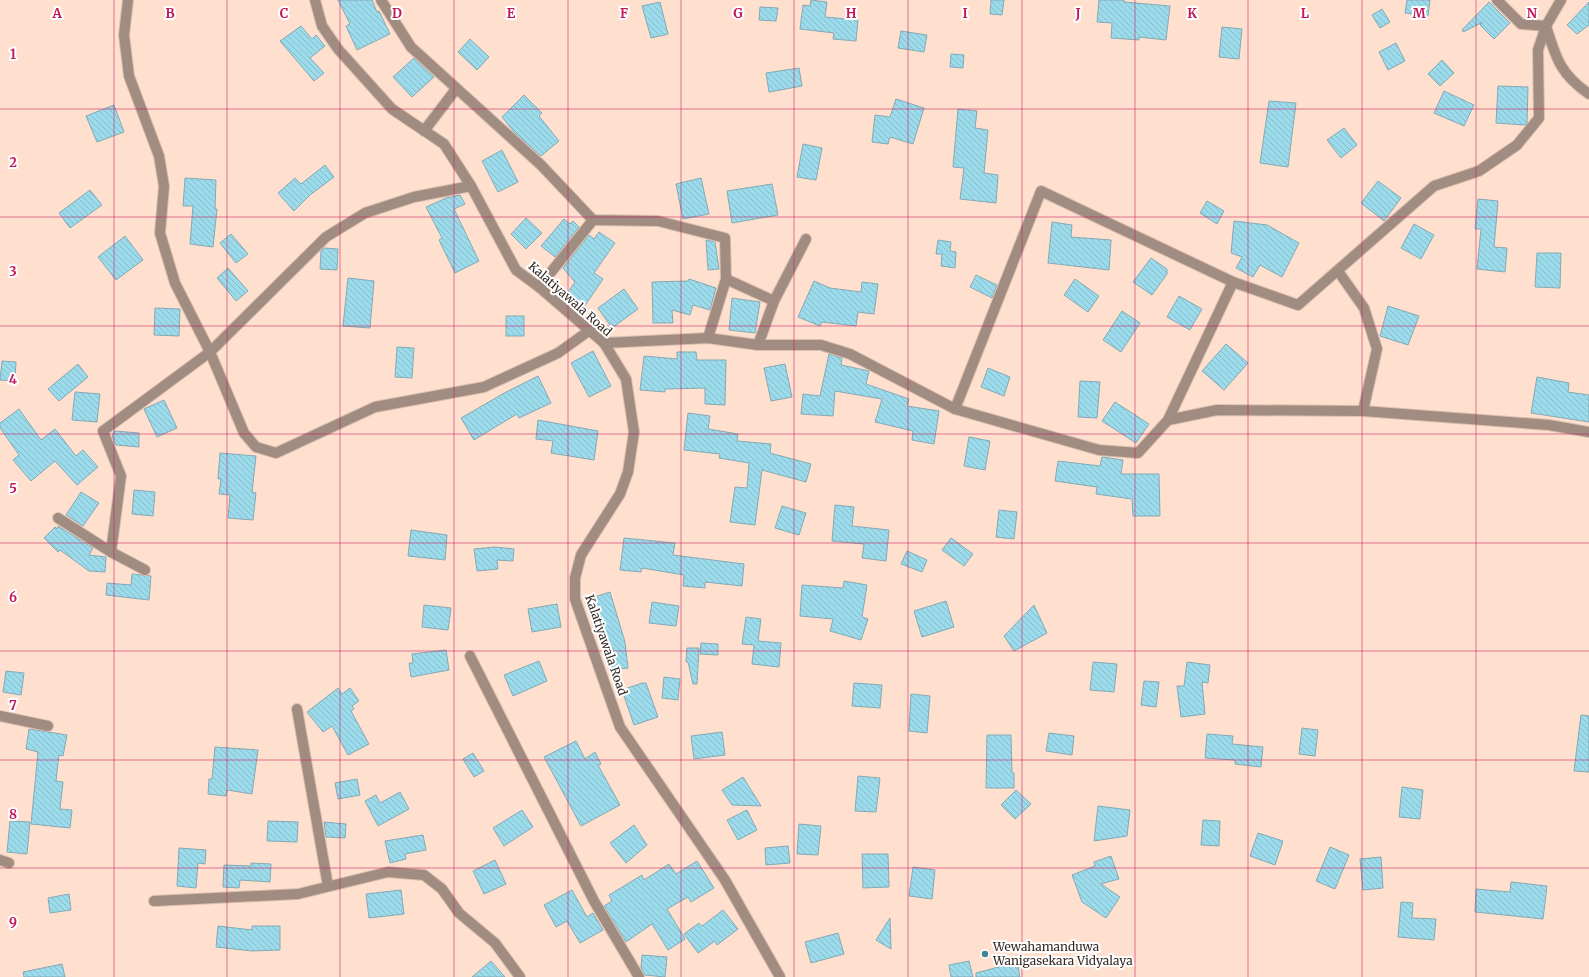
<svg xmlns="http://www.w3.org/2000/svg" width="1589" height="977" font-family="Merriweather,serif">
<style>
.building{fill:url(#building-back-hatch);stroke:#85a9b3}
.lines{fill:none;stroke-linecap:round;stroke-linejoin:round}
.minor-casing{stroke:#dbbfaf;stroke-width:12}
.minor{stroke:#a08c80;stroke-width:10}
.grid{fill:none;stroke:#c2185b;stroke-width:1;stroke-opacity:0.55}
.poi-dot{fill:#418494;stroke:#fff;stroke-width:1.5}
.labels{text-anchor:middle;stroke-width:4;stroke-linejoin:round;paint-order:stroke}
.street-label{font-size:12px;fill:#362a24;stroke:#fff}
.poi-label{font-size:12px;fill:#362a24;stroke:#fff;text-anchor:start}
.grid-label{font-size:13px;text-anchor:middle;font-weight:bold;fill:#c2185b;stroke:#fff;stroke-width:4;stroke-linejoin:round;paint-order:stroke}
</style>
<defs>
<pattern id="building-back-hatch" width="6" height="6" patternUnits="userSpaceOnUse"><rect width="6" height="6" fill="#9cdbeb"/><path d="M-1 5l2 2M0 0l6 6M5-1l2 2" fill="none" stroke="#87bcc9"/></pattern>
</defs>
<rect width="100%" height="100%" fill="#ffe0ce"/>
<!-- building -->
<g class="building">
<path d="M338 0H372L377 12 379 11 390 34 357 50 346 26 350 24Z"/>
<path d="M811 0 827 2 825 17 858 20 856 41 833 39 834 33 800 29 803 5 810 6Z"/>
<path d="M991 0H1004L1002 15 990 14Z"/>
<path d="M1099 0H1124V2L1170 6 1166 40 1139 37V40L1111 38 1112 23 1097 22Z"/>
<path d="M1407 0H1430L1428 16 1405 13Z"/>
<path d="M660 2 668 34 651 38 642 6Z"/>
<path d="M1489 2 1510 23 1494 39 1480 25 1483 22 1463 32 1462 30Z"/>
<path d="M1589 2V25L1577 34 1567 25Z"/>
<path d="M760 7 778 8 776 21 759 20Z"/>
<path d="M1382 9 1390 22 1380 28 1372 15Z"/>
<path d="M301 26 312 39 316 35 325 46 310 58 324 73 314 81 280 41Z"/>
<path d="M1222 27 1242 29 1239 59 1219 57Z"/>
<path d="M901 31 927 35 924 52 898 48Z"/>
<path d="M470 39 489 57 477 70 458 52Z"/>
<path d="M1396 43 1405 61 1388 70 1379 52Z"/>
<path d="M951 54 964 55 963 68 950 67Z"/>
<path d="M414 58 434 77 412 97 393 77Z"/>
<path d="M1442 60 1454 73 1440 86 1428 74Z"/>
<path d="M799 68 802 86 769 92 766 73Z"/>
<path d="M1498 86 1528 87 1527 123 1525 125 1496 123Z"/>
<path d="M1444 91 1474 105 1464 126 1434 113Z"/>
<path d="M524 95 542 113 539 116 559 141 541 156 515 133 502 117Z"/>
<path d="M896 99 924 108 913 144 890 137 888 144 872 142 875 115 890 117Z"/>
<path d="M1269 101 1296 103 1288 167 1260 163Z"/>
<path d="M114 105 124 132 97 142 86 116Z"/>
<path d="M958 109 977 111 975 128 988 130 984 173 998 175 996 203 960 199 964 168 953 167Z"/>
<path d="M1344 128 1357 145 1341 158 1327 140Z"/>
<path d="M803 144 822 148 816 180 797 177Z"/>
<path d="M502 150 518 182 498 192 482 161Z"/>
<path d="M325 165 334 177 310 195 294 211 278 193 295 178 301 184Z"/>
<path d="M185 178 216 180 215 209H217L213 247 190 244 193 206H183Z"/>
<path d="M701 178 709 214 683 219 676 184Z"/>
<path d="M1378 181 1401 198 1384 221 1361 203Z"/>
<path d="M772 184 778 215 732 223 727 191Z"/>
<path d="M90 190 102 205 70 228 59 213Z"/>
<path d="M460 195 465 204 454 209 479 261 455 273 439 240 442 238 426 207 446 198Z"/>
<path d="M1478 199 1498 201 1494 247 1507 248 1505 272 1477 269 1481 229H1475Z"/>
<path d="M1207 201 1224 211 1217 224 1200 213Z"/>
<path d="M526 218 542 233 526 249 511 234Z"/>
<path d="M564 219 570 224 573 221 579 227 555 257 541 246Z"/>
<path d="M1234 221 1267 225 1299 243 1282 277 1260 265 1253 277 1236 268 1242 257 1231 253Z"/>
<path d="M1052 222 1072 225 1071 237 1111 240 1109 270 1048 263Z"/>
<path d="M1414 224 1434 235 1421 259 1401 248Z"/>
<path d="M599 232 615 243 594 273 603 279 584 307 566 295 575 282 563 268 589 235 594 239Z"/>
<path d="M231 234 248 254 236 263 220 243Z"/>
<path d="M125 236 143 260 116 280 98 257Z"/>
<path d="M706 240 715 242 719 269 708 270Z"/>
<path d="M938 240 951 242 950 251 956 252 955 268 941 266 942 254H936Z"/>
<path d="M324 248 338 249 337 270 320 269 321 251Z"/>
<path d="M1537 253H1561L1560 288 1535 287Z"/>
<path d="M1151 258 1167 269V274L1152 295 1133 282Z"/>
<path d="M228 268 248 291 236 301 217 278Z"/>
<path d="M976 275 997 285 992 298 970 287Z"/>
<path d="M348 278 374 281 370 328 343 326Z"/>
<path d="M689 279 716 288 710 310 693 305 690 315 672 310 673 323H653L652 282 688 281Z"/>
<path d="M1075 279 1099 296 1088 312 1064 295Z"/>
<path d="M814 281 830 288 861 292 862 282 878 284 874 314 858 312 856 326 822 322 820 326 798 317Z"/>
<path d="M624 289 638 309 612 328 598 308Z"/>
<path d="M1179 296 1202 309 1190 330 1167 317Z"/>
<path d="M732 298 760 302 755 333 729 330Z"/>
<path d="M1388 306 1419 316 1408 345 1380 336Z"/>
<path d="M155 308 180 309 179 336 154 335Z"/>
<path d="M1122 311 1140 323 1121 352 1103 340Z"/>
<rect x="506" y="316" width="18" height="20"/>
<path d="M1226 344 1248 363 1224 390 1202 371Z"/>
<path d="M397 347 414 348 412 378 395 377Z"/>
<path d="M593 351 611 386 589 397 571 363Z"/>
<path d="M677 352H696L697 360H726L725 405 705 404V388L665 389V392L640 390 644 356 677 359Z"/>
<path d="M829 354 842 358 841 365 869 371 866 384 909 399 907 406 939 411 934 444 912 440 913 431 875 422 882 399 835 391 833 416 801 414 803 394 820 396Z"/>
<path d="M2 361 16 362 15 381 0 380Z"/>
<path d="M78 364 88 377 59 401 48 389Z"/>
<path d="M785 364 792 397 771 401 764 368Z"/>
<path d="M988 368 1010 377 1004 396 981 387Z"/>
<path d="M538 376 551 403 519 418 517 414 474 440 461 418 506 392Z"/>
<path d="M1537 377 1569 383 1568 392 1589 395V422L1531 413Z"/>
<path d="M1080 381 1100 382 1097 418 1078 417Z"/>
<path d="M75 392 100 394 97 422 72 420Z"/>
<path d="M164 400 177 428 157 437 144 409Z"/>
<path d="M1115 402 1149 424 1136 443 1102 421Z"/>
<path d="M19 409 41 440 55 429 76 456 83 450 98 467 77 485 55 461 31 481 13 460 19 455 0 428V423Z"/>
<path d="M688 413 710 416 708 429 738 434 737 441 771 444 770 453 811 464 806 482 762 470 755 525 730 522 735 487 747 488 749 463 719 458 720 454 684 450Z"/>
<path d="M538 420 598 431 594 460 551 453 553 441 536 439Z"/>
<path d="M114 431 139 433V447L116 445 112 437Z"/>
<path d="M969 437 990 441 985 470 964 466Z"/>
<path d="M220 453 256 456 252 492 256 493 253 520 228 518 230 495 219 494 221 479H218Z"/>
<path d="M1102 457 1123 460 1121 474H1159L1160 516H1133L1132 499 1096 494 1097 487 1055 481 1058 461 1100 466Z"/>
<path d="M134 490 155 492 153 516 132 514Z"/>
<path d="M81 492 99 503 83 526 66 515Z"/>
<path d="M835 505 854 507 852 526 889 530 886 561 862 558 864 544 832 541Z"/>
<path d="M782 506 806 513 799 535 775 528Z"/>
<path d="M999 510 1017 512 1014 539 996 537Z"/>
<path d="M58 526 93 548 89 555 106 557 105 572 89 571 60 550 58 552 44 538 55 527 57 529Z"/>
<path d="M411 530 447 535 445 560 408 556Z"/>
<path d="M624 538 675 543 673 555 744 564 742 586 705 582V588L683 586 684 575 642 568 641 572 620 570Z"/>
<path d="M951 538 973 554 964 566 942 550Z"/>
<path d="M495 547 514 549 513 561 497 560 498 569 477 571 474 549Z"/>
<path d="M907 551 927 560 922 572 901 564Z"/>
<path d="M132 574 151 576 149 600 106 595 107 583 131 585Z"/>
<path d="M844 581 867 585 862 617 868 619 861 640 830 631 833 619 800 616 802 585 843 588Z"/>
<path d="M610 592 625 642 628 668 611 670 607 635 603 637 591 598Z"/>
<path d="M946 601 954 627 922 637 914 611Z"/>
<path d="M652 602 679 606 676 626 649 623Z"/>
<path d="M557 604 561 627 532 632 528 609Z"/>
<path d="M424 605 451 608 448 630 422 627Z"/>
<path d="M1034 605 1047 633 1014 651 1004 636Z"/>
<path d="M746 617 761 619 758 641 781 643 779 667 752 664 754 645 742 644Z"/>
<path d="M701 643 718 644V655L700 654Z"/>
<path d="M687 648H699L697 684H693L688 662H686Z"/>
<path d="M446 650 449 670 411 677 409 663H413L412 654Z"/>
<path d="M539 661 547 681 513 696 504 675Z"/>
<path d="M1093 662 1117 664 1114 692 1090 690Z"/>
<path d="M1187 662 1210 665 1208 683 1202 682 1205 714 1181 717 1177 686H1184Z"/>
<path d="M6 671 24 673 21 695 3 692Z"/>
<path d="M664 677 680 679 678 700 662 698Z"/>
<path d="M1144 681 1159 682 1156 707 1141 705Z"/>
<path d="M642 683H646L658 717 634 725 622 690Z"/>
<path d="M854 683 882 685 880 708 852 706Z"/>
<path d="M338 688 342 694 350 688 359 701 352 706 354 709 351 711 369 744 348 755 332 726 323 732 307 712Z"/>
<path d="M911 694 930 696 927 733 909 731Z"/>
<path d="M1581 715 1589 716V772L1574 771Z"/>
<path d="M1302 728 1318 730 1315 756 1299 754Z"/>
<path d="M29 729 67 735 63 756 59 755 56 781 63 782 60 809 72 810 70 828 31 824 38 752 26 749Z"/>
<path d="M722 732 725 755 694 759 691 736Z"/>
<path d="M1049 733 1074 736 1072 755 1046 751Z"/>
<path d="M1207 734 1233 736 1232 744 1263 747 1261 767 1235 764V760L1205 758Z"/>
<path d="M987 735H1011L1012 773H1014V788H986Z"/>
<path d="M576 741 585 759 595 752 601 764 598 765 620 805 581 826 544 757Z"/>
<path d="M215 747 258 750 252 794 227 790 226 796 208 794 209 779H212Z"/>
<path d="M473 753 484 771 474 777 463 759Z"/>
<path d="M858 776 880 778 876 812 855 811Z"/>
<path d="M743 777 761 806 732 805 722 790Z"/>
<path d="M357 779 360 795 338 799 335 783Z"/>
<path d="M1402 787 1423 790 1420 819 1399 817Z"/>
<path d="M1016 790 1031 804 1015 819 1001 805Z"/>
<path d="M400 792 409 809 378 826 365 801 376 795 380 803Z"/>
<path d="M1098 806 1130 810 1127 836 1094 841Z"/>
<path d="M522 810 533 827 504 846 493 828Z"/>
<path d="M747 810 757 830 738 840 727 820Z"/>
<path d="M1203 820 1220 821 1219 846 1201 845Z"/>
<path d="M10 821 30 822 27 854 7 852Z"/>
<path d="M268 821 298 822 297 842 267 841Z"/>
<path d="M324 822 346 824 345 838 326 837Z"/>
<path d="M799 824 821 826 818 855 797 854Z"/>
<path d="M634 825 647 845 626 863 610 843Z"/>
<path d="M1258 833 1283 841 1275 865 1250 856Z"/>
<path d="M423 835 426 850 405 854 406 859 390 863 385 841Z"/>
<path d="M788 846 790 863 766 865 765 848Z"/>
<path d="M1330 847 1349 855 1335 889 1316 881Z"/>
<path d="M179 848 206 850 205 864 198 863 196 888 177 886Z"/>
<path d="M862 854H888L889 887 863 888Z"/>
<path d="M1111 856 1119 879 1101 884 1120 897 1106 918 1082 902 1072 875 1095 866 1094 862Z"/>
<path d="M1381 857 1383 888 1363 890 1360 859Z"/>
<path d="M495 860 506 884 484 894 473 871Z"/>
<path d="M697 861 714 888 691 902 688 897 667 909 685 939 668 950 652 924 626 942 604 906 612 901 609 895 642 875 644 880 669 864 676 874Z"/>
<path d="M251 863 271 864 270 882 240 880 239 888 223 887 224 865 251 866Z"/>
<path d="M913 867 935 870 932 899 909 896Z"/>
<path d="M1511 882 1547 886 1543 919 1475 912 1476 889 1510 892Z"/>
<path d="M401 890 404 914 369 918 366 894Z"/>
<path d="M572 890 587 917 593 913 603 930 580 943 567 921 556 927 544 905Z"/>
<path d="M69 894 71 910 50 913 48 898Z"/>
<path d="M1401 902 1413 903 1412 918 1436 919 1434 940 1398 937Z"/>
<path d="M723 910 738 929 717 945 715 941 698 953 684 934 699 923 702 926Z"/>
<path d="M890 918 891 949 876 940Z"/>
<path d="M218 926 252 930V926H280V950L252 951 216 947Z"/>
<path d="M838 933 844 954 811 963 805 942Z"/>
<path d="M642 955 667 957 665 977 645 975 641 968Z"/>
<path d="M491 961 505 977H472Z"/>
<path d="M969 961 973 977H951L949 965Z"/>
<path d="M1017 962 1020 977H976V973Z"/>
<path d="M62 964 65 977H24L23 972Z"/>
</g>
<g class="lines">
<!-- minor casing -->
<g class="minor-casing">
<g id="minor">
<path d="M128 0 124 35 129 76 159 156 164 186 160 233 175 283 210 352 244 433 256 447 276 453 375 407 484 387 558 353 590 330"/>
<path d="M315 0 322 26 338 49 392 109 444 144 471 186 516 270 539 287 604 343 626 379 634 432 628 472 620 494 581 555 575 578V599L620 727 725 880 780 977"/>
<path d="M381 0 411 47 541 165 593 220 658 221 725 238 726 279 774 301 758 345"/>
<path d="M1561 0 1546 26C1556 58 1560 74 1589 94"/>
<path d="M424 131 456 89"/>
<path d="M1338 271 1364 308 1377 349 1363 411"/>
<path d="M539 287 593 220"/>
<path d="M774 301 806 239"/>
<path d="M708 338 726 279"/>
<path d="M604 343 708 338 758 345H821L850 354 955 409 1099 450 1138 453 1168 420 1233 282"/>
<path d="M955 409 1041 191 1233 282 1298 305 1434 186 1479 171 1517 145 1539 118 1538 50 1546 26 1521 24 1497 0"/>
<path d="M1168 420 1217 410 1363 411 1549 425 1589 432"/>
<path d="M58 518 111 552 145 570"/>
<path d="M111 552 121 476 103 431 210 352 326 237 365 213 414 197 471 186"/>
<path d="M470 656 594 901 639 977"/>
<path d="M297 709 328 886"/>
<path d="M0 716 48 726"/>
<path d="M0 860 9 863"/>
<path d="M154 901 298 894 388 872 424 875 442 889 459 913 495 943 520 977"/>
</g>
</g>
<!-- minor -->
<use href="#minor" class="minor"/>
</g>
<!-- grid -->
<path class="grid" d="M114 0V977M227 0V977M340 0V977M454 0V977M568 0V977M681 0V977M794 0V977M908 0V977M1022 0V977M1135 0V977M1248 0V977M1362 0V977M1476 0V977M0 109H1589M0 217H1589M0 326H1589M0 434H1589M0 543H1589M0 651H1589M0 760H1589M0 868H1589"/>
<!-- markers -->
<circle class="poi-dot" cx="985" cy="954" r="4"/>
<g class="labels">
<!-- street labels -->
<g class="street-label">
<text transform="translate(570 299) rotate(41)" y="4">Kalatiyawala Road</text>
<text transform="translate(606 645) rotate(71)" y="4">Kalatiyawala Road</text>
</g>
<!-- poi labels -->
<g class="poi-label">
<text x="993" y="951">Wewahamanduwa<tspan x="993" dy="14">Wanigasekara Vidyalaya</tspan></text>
</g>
</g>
<g class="grid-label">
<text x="57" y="18">A</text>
<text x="170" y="18">B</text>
<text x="284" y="18">C</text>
<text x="397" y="18">D</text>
<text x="511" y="18">E</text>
<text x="624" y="18">F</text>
<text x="738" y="18">G</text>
<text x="851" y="18">H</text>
<text x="965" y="18">I</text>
<text x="1078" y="18">J</text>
<text x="1192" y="18">K</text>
<text x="1305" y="18">L</text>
<text x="1419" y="18">M</text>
<text x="1532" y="18">N</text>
<text x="13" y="59">1</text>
<text x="13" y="167">2</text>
<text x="13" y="276">3</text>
<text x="13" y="384">4</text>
<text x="13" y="493">5</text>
<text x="13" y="602">6</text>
<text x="13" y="710">7</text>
<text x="13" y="819">8</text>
<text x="13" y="927">9</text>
</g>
</svg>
